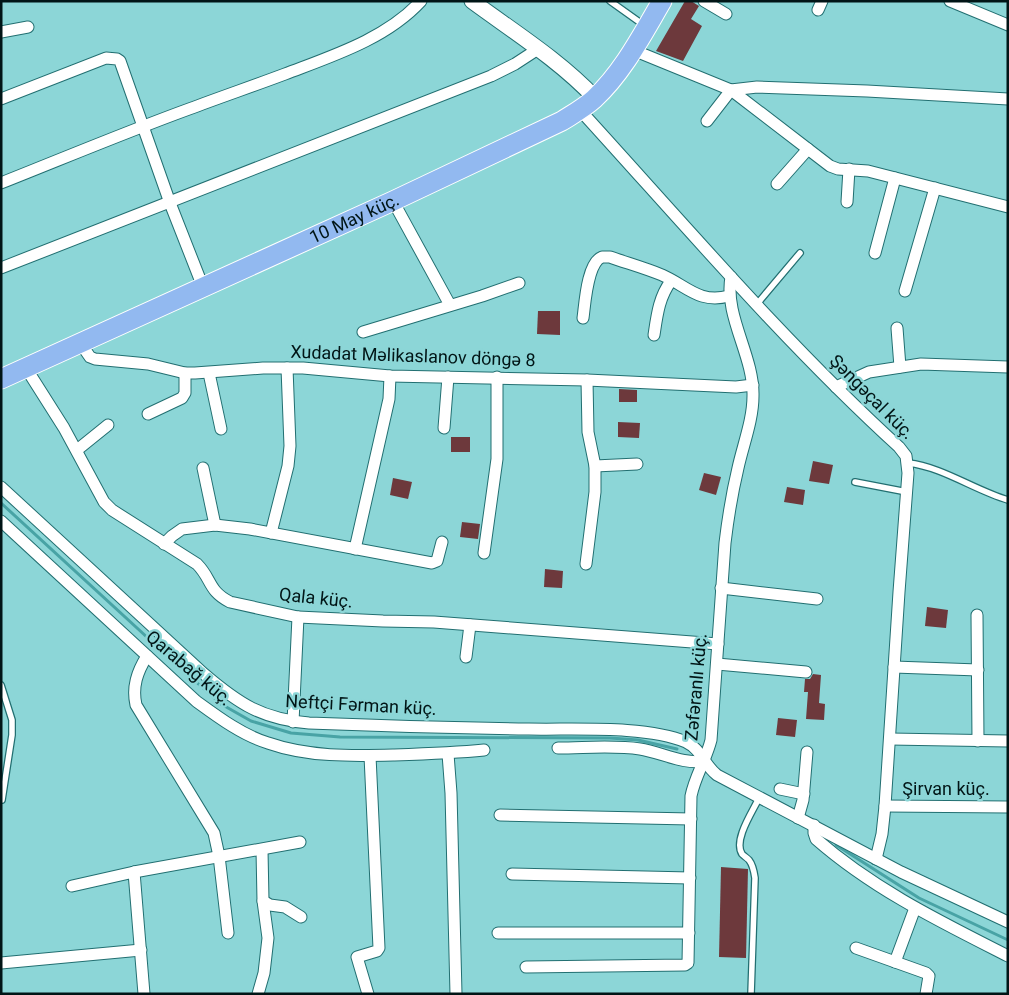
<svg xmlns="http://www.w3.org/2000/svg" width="1009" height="995" font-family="Roboto,sans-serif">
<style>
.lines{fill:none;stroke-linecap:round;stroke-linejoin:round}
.stream{stroke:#48a3a5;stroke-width:3}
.building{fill:#6d393c}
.service-casing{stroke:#226f71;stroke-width:8}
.minor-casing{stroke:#226f71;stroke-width:13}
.tertiary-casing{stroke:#226f71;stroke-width:17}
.primary-casing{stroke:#fff;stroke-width:21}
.service{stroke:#fff;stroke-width:5.5}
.minor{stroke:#fff;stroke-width:11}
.tertiary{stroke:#fff;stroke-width:15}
.primary{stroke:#92b9f0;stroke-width:19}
.labels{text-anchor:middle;stroke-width:5;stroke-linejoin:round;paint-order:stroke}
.street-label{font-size:18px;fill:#011516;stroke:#8cd6d7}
</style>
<rect width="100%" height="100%" fill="#8cd6d7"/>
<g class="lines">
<!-- stream -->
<g class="stream">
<path d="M1 503 186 673 221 704 251 721 291 733 340 737 610 738 638 740 677 749"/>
<path d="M836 845 919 898 1008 940"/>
</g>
</g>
<!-- building -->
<g class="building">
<path d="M685 1H691L699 6 691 19 702 26 683 61 656 51Z"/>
<path d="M538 311H560V335L537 334Z"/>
<path d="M619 389 637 390V402H619Z"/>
<path d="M618 422 640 423 639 438 618 437Z"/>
<rect x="451" y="437" width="19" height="15"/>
<path d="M813 461 833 465 829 484 809 481Z"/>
<path d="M704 473 721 477 716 495 699 490Z"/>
<path d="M393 478 412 482 408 499 390 495Z"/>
<path d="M787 487 805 490 803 505 784 502Z"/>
<path d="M462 522 480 524 478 539 460 537Z"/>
<path d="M545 569 563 571 562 588 544 587Z"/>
<path d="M927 607 948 610 946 628 925 626Z"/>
<path d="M813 674 821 675 819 703 825 704 824 720 806 719 808 692H804L805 679H810Z"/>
<path d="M778 718 797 720 795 737 776 735Z"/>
<path d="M721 867 748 869 746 958 719 957Z"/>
</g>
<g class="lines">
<!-- service casing -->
<g class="service-casing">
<g id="service">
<path d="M610 1 645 26"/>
<path d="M757 304 800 253"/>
<path d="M908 463C943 467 974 490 1008 500"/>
<path d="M855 482 907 492"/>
<path d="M1 685 12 720V735L2 800"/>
<path d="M751 994 755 878C754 871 753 865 749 860 747 858 744 856 742 854 733 840 753 811 759 798"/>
</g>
</g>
<!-- minor casing -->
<g class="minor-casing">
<g id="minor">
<path d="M704 1 726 14"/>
<path d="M950 1 1008 25"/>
<path d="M818 10 822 1"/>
<path d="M1 32 28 27"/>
<path d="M633 50 731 90 757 87 867 91 1008 99"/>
<path d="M1 99 106 58 117 59 120 61 170 203 203 287"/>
<path d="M580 110C684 224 785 343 899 447L906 456 908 473 899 592 885 806 882 834 876 859"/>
<path d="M707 121 731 90 830 166 838 169 868 171 1008 207"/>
<path d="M1 183C64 158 126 132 189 109 221 97 253 86 285 74 332 56 386 39 421 1"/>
<path d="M777 184 808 149"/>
<path d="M393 201 450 305"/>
<path d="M847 202 849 169"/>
<path d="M875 253 895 178"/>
<path d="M1 268 491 76 515 64 538 49"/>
<path d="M905 291 935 188"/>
<path d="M583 318C585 304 587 263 602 257 604 257 608 257 610 257 627 263 645 268 662 275 687 286 699 304 729 296"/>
<path d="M897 328 900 367"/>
<path d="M363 332 482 296 519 283"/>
<path d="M654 335C657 315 659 297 671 281"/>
<path d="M81 344 90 357 95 359 148 364 185 373H195L263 368H303L390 376 587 380 736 387 753 385"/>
<path d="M26 368 64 428 104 502 112 510 197 564C212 579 208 591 230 602L298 617 383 621 434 622 718 644"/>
<path d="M209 373 221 429"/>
<path d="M836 387 869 372 921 364 1008 367"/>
<path d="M148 414 182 398 185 393V373"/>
<path d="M444 428 448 377"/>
<path d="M77 450 108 425"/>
<path d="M595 466 637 464"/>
<path d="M203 468 215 525"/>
<path d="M1 487 204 674C239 704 262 719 309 723 382 726 455 728 529 729 573 730 646 725 686 742 701 749 704 765 717 775L901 872 1008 922"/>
<path d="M1 521 196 701C218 717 242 735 268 743 308 757 351 756 393 755 423 754 454 753 484 750"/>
<path d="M271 533 288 466 290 446 287 368"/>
<path d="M164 544 172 536 182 529 215 525 250 529 432 563 437 561 442 542"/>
<path d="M355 549 389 399 390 376"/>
<path d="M484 553 497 459V377"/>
<path d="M586 564 595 492V466L588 432 587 380"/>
<path d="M721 588 817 599"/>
<path d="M977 615 978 741"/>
<path d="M147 656C137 672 132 687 136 705L214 833 219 856 228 933"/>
<path d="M466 657 470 625"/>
<path d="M717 664 806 672"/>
<path d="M894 667 978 670"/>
<path d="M293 722 298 617"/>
<path d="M890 739 1008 741"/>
<path d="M558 748C585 748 613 745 640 749 660 752 684 765 704 761"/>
<path d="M448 754 451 793 456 994"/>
<path d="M780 789 804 794"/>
<path d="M885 806 1008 807"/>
<path d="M500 815 691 819"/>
<path d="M798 818 803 800 807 752"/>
<path d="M814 825V833L816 839C873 889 941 922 1008 956"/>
<path d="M134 872 144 994"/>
<path d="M512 874 690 878"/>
<path d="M72 886 134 872 300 842"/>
<path d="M263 901 270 905 285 907 301 917"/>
<path d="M498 933H689"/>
<path d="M856 948 926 973 929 976 926 994"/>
<path d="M895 962 915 908"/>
<path d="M1 963 141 950"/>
<path d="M526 967 685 965 688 963 691 796C695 776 706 760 711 740L725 543C728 518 732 493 738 468 743 445 753 420 753 396 754 356 724 316 731 277"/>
<path d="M258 994 264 973 268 938 263 901 262 850"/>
<path d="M368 994 357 957 377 951 379 948 370 756"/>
</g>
</g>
<!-- tertiary casing -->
<g class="tertiary-casing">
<path id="tertiary" d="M472 1C514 32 559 60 595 98"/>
</g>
<!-- primary casing -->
<g class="primary-casing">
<g id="primary">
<path id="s1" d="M1 379 393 201 562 121C573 114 584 108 594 99 623 72 642 35 662 1"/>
</g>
</g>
<!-- service -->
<use href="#service" class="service"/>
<!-- minor -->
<use href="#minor" class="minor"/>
<!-- tertiary -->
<use href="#tertiary" class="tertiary"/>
<!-- primary -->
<use href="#primary" class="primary"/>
</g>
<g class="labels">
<!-- street labels -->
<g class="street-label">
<text dy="6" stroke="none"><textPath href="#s1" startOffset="388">10 May küç.</textPath></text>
<text transform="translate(413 356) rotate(2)" y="6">Xudadat Məlikaslanov döngə 8</text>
<text transform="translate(872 397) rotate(45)" y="6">Şəngəçal küç.</text>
<text transform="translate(316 598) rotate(6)" y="6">Qala küç.</text>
<text transform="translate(189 668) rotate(40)" y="6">Qarabağ küç.</text>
<text transform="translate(696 687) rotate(-85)" y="6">Zəfəranlı küç.</text>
<text transform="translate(361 705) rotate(3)" y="6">Neftçi Fərman küç.</text>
<text x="946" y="795">Şirvan küç.</text>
</g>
</g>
<!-- border -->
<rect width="1009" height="995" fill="none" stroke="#011516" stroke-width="5"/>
</svg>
